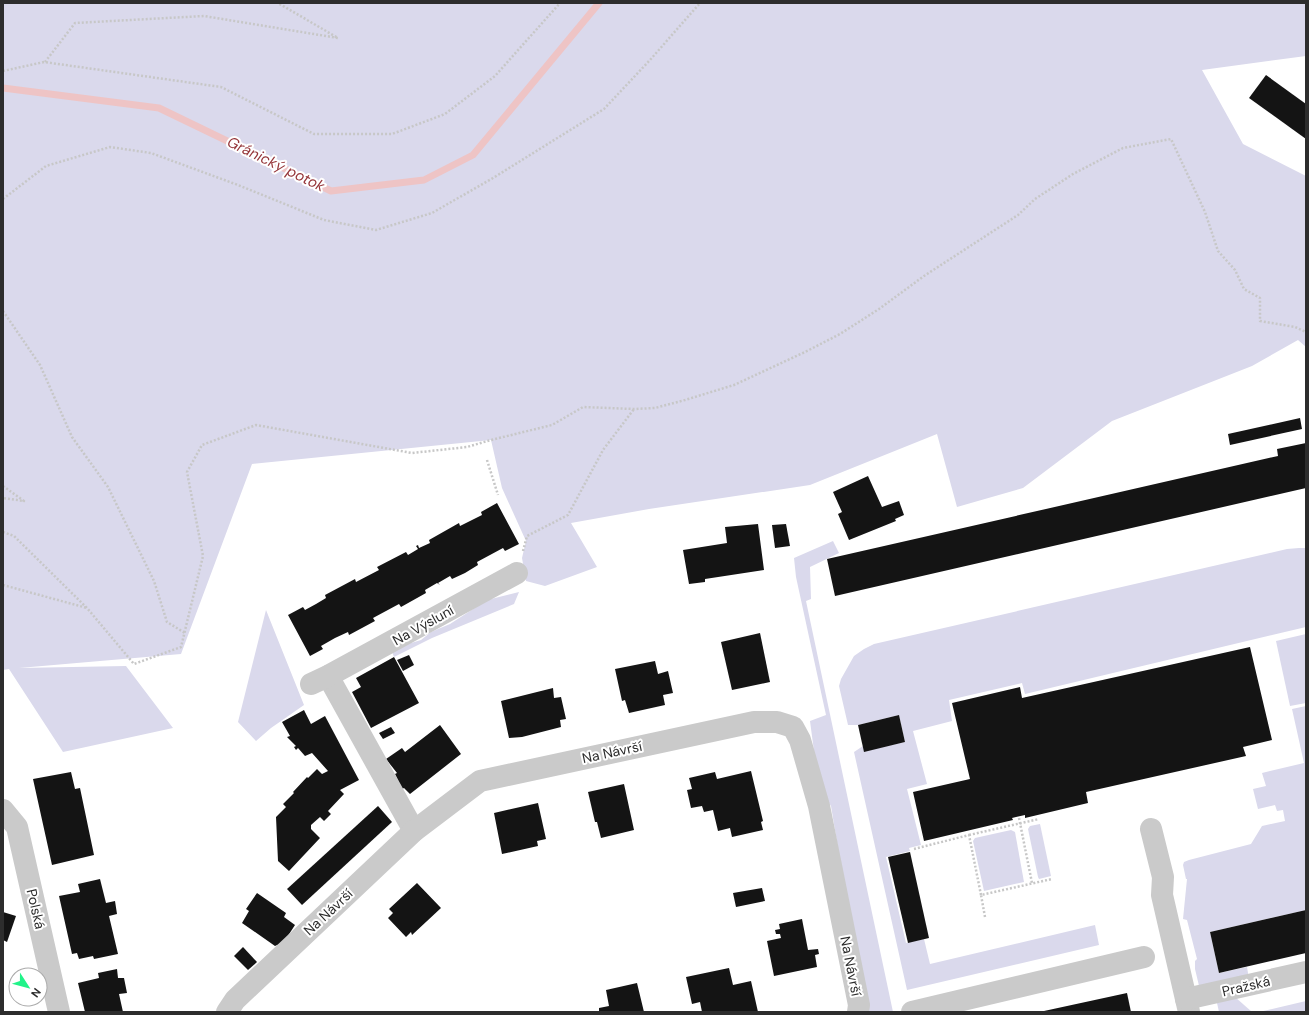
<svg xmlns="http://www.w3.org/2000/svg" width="1309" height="1015" font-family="'DM Sans',sans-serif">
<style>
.green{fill:#dad9ec}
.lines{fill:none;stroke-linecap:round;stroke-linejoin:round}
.stream{stroke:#eec4c5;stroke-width:7}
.building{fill:#141414}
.path{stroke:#c7c7c7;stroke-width:2.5;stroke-dasharray:2 2;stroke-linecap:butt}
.minor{stroke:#cacaca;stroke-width:22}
.labels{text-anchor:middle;stroke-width:4;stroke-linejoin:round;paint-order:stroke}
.street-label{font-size:14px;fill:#2d2d2d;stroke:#fff}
.water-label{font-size:15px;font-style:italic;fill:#953539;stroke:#fff}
</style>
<rect width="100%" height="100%" fill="#fff"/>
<!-- green -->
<g class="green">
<path d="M3 3H1306V56L1202 70 1243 144 1306 176V347L1298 340 1252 366 1112 421 1023 488 957 507 937 434 810 485 649 509 571 523 597 567 545 586 526 581 522 558 526 541 502 488 491 440 252 464 181 654 19 668 126 666 173 728 63 752 9 669 3 670Z"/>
<path d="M833 541 839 553 810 567 811 599 806 601 893 1012H868L851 927 831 806 819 789 810 721 826 715 796 577 794 558Z"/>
<path d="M1299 548H1306V627L1025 694 1022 683 949 700 952 721 913 731 927 784 907 789 921 845 909 848 910 851 886 857 906 943 924 939 930 964 1095 925 1099 945 907 990 854 752 863 746 864 751 905 742 899 715 858 725H848L839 686 841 679 854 656 864 649 874 644 1287 549Z"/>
<path d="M519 592 514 604 432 638 394 657 391 649 421 640 431 632 450 624 487 600Z"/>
<path d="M266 610 304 705 271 728 256 741 238 722Z"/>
<path d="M1306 634V703L1290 706 1276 641Z"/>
<path d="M1306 706V910L1210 932 1219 973 1247 967 1249 979 1200 990 1195 969V961L1197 959 1187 920 1183 919 1187 879H1186L1183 865 1184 862 1189 860 1251 844 1262 826 1285 821 1283 810 1277 811 1275 805 1258 809 1253 789 1266 786 1262 773 1304 763 1292 709Z"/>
<path d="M1040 824 1051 876 1039 879 1038 877 1028 829 1030 826Z"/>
<path d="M1011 830 1015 832 1024 882 984 891 973 841 975 838Z"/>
<path d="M1235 997 1252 1012H1219L1217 1003Z"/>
<path d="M1306 1001V1012H1259Z"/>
</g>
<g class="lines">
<!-- stream -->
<path class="stream" d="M3 88 159 108 331 191 424 180 473 155 599 3"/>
</g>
<!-- building -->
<g class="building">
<path d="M1266 75 1306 104V139L1249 98Z"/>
<path d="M1300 418 1302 429 1230 445 1228 434Z"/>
<path d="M1306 443V488L835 596 827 559 1278 456 1277 449Z"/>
<path d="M868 476 882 507 899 501 904 515 895 519 896 521 849 540 838 514 842 512 833 492Z"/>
<path d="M497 503 519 544 505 551 503 548 477 562 478 565 465 573 452 579 450 576 438 583 440 585 437 583 425 590 426 593 401 607 399 604 373 618 375 621 349 635 348 632 335 638 321 646 323 649 310 656 288 615 303 607 305 610 316 604 326 598 325 595 355 579 356 582 379 570 377 567 406 552 408 555 418 549 416 546 418 545 419 548 430 543 429 540 459 523 460 526 482 515 481 512Z"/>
<path d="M758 524 764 570 705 579V582L689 584 683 550 727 543 725 527Z"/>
<path d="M786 524 790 546 775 548 772 525Z"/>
<path d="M760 633 770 682 732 690 721 642Z"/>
<path d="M1250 647 1272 740 1243 747 1246 756 1086 792 1088 803 1025 818V815L1012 818 1013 820 924 841 913 792 970 779 952 703 1020 687 1022 698Z"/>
<path d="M409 655 414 665 403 671 397 660Z"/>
<path d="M394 657 419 703 371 728 352 692 361 687 356 678Z"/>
<path d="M655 661 658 674 668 671 673 693 663 695 665 705 629 713 625 700 622 701 615 669Z"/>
<path d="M553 688 554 698 561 697 566 719 560 720 561 727 522 737 509 738 501 701Z"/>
<path d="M304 710 311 724 325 716 359 780 340 790 344 794 328 811 331 814 324 821 320 817 311 825V829L320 838 289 871 278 861 276 817 286 807 283 804 294 793 293 792 307 777 308 778 317 769 322 774 328 771 312 753 305 756 298 748 296 750 294 747 296 746 287 737 290 736 282 722Z"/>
<path d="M899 715 905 742 864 752 858 725Z"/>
<path d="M440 725 461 754 410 794 404 788 402 789 395 774 397 773 386 759 402 748 405 752Z"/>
<path d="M391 727 395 733 383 739 379 733Z"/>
<path d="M751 771 763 821 761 822 763 830 732 837 730 828 718 831 713 810 704 812 702 806 691 808 687 790 692 789 689 778 715 772 717 779Z"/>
<path d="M71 772 75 789 80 788 94 855 52 865 33 779Z"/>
<path d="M624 784 634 830 601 838 597 822H595L588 792Z"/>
<path d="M538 803 546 839 537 841 538 846 502 854 494 813Z"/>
<path d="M378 806 392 822 302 905 287 889Z"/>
<path d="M910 852 929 938 908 943 888 857Z"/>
<path d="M100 879 106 903 115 901 117 914 109 916 118 954 94 959 93 956 79 959 77 953 72 954 59 896 80 892 78 884Z"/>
<path d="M417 883 441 908 412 935 411 932 406 937 388 918 393 913 389 909Z"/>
<path d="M762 888 765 901 736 907 733 893Z"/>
<path d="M257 893 286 913 284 917 295 925 284 942 275 946 242 923 249 911 246 909Z"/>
<path d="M1306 910V953L1219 973 1210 932Z"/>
<path d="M3 912 16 916 7 942 3 940Z"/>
<path d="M802 919 808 950 818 949 819 954 815 955 817 967 774 976 767 941 781 938 780 934H776L775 930 780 929 779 924Z"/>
<path d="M243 947 257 962 248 970 234 956Z"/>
<path d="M729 968 733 985 751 981 758 1012H702L700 1002 692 1004 686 977Z"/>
<path d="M117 969 118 978H124L127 993 119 994 123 1012H85L78 983 99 978 98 973Z"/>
<path d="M637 983 644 1012H596L599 1011V1008L609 1006 606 990Z"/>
<path d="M1127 993 1131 1012H1044V1011Z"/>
</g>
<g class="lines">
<!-- path -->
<g class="path">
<path d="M45 62 75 23 204 16 338 38 278 3"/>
<path d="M3 71 44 62 221 87 314 134H392L445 114 495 76 560 3"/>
<path d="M3 199 46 166 110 147 151 153 238 185 324 220 376 230 432 213 493 178 604 109 650 60 700 3"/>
<path d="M3 311 40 365 72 437 108 487 154 581 167 622 185 633"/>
<path d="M487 460 498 495"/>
<path d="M3 486 24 501 3 498"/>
<path d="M3 532 14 536 87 608 134 664 181 647 203 556 187 472 202 445 256 425 412 453 467 447 491 440 552 425 583 407 634 409 655 408 685 400 734 385 805 352 840 334 879 309 924 276 1018 215 1035 199 1073 174 1123 148 1171 139 1205 212 1218 251 1235 270 1244 289 1260 298V321L1295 327 1306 332"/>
<path d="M523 551 527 536 568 515 603 450 634 409"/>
<path d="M3 585 87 608"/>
<path d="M1019 818 1032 883"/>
<path d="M969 835 1039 819"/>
<path d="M914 849 969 835 981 895"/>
<path d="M985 917 981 895 1052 879"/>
</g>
<!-- minor -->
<g class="minor">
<path d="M328 676 414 831"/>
<path d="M311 684 328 676 517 573"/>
<path d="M3 810 17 827 59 1012"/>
<path d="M1151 829 1163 877 1162 895 1189 1012"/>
<path d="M1186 999 1306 972"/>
<path d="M227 1012 235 1000 414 831 480 781 754 722H777L793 727 800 740 819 806 859 1005 858 1012"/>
<path d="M912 1012 1144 957"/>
</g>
</g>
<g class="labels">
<!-- street labels -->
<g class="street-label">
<text transform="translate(423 625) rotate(-29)" y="5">Na Výsluní</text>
<text transform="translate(612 752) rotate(-12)" y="5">Na Návrší</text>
<text transform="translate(36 909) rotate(77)" y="5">Polská</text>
<text transform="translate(328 912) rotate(-43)" y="5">Na Návrší</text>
<text transform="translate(851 966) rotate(79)" y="5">Na Návrší</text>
<text transform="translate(1246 986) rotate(-13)" y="5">Pražská</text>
</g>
<!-- water labels -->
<g class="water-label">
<text transform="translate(276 164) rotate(26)" y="5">Gránický potok</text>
</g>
</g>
<!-- border -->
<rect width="1309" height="1015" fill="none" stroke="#2d2d2d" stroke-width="8"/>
<!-- north arrow -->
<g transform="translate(28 987) rotate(126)"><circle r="19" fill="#ffffff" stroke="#ababab"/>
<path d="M0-3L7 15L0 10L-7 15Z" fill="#21f389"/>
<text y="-6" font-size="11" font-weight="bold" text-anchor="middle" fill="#2d2d2d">N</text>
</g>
</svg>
